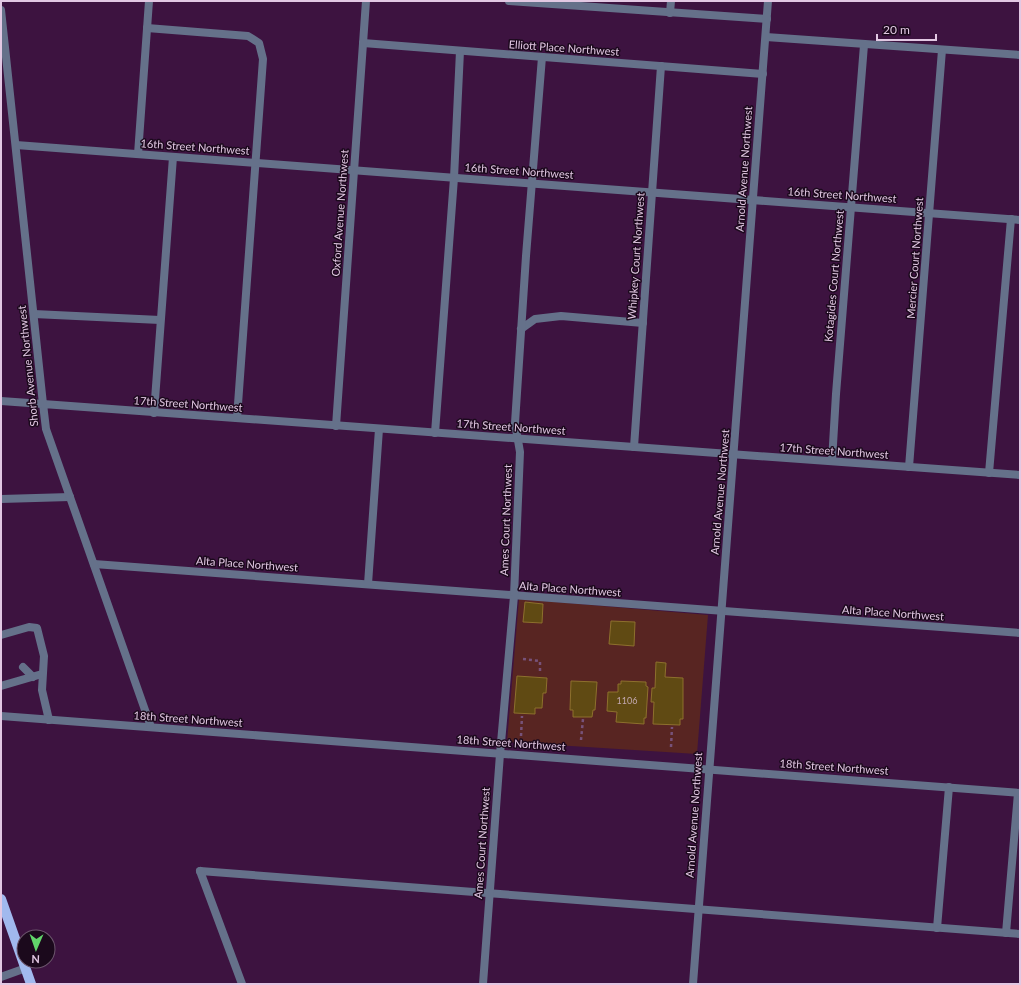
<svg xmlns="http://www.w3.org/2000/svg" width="1021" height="985" font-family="Lato,sans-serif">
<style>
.green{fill:#582522}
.building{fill:#604a13;stroke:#8d702d}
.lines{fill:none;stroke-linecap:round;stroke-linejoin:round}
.path{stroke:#775279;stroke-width:2.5;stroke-dasharray:3 3;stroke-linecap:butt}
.service{stroke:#65718a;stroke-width:8}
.minor{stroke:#65718a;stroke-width:8}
.tertiary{stroke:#65718a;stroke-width:8}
.primary{stroke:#a1b9ee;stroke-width:10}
.labels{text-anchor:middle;stroke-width:3;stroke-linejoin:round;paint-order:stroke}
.number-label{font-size:9px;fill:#c2a8af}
.street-label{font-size:11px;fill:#e2c8e3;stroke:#1b091c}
</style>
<rect width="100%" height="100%" fill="#3d1340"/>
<!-- green -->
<path class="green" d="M519 599 708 615 697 754 507 742Z"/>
<!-- building -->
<g class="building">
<path d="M525 602 543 604 542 623 523 622Z"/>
<path d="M611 621 635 622 634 646 609 644Z"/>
<path d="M656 662 666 663 665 677 683 678V719H680V725L653 724 654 702H651L652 688H655Z"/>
<path d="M517 676 547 678 546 693H543L542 708H535V714L514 713Z"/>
<path d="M571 681 597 682 595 710H593L592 717H573V710H570Z"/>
<path d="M621 681 646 682V686L648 687 646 718H644V724L616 722 617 712 607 711 608 692H618V684H621Z"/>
</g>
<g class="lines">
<!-- path -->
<g class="path">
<path d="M523 659 540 661V674"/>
<path d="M521 736 522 716"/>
<path d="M581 740 583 719"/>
<path d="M671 747 672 727"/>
</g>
<!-- service -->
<g class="service">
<path d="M509 1 767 19"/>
<path d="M670 13 671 1"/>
<path d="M147 28 248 36 259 43 263 59 237 418"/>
<path d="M363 43 763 74"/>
<path d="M138 154 149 1"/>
<path d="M34 314 160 320"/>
<path d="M521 329 535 319 561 316 643 323"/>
<path d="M154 413 173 157"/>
<path d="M435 433 454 178 460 51"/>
<path d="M634 447 661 66"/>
<path d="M832 461 836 394 864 45"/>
<path d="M909 467 942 50"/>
<path d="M989 473 1011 219"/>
<path d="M1 499 70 497"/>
<path d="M94 564 1020 633"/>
<path d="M368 584 379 429"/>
<path d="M1 635 29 627 37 628 44 656 42 690 49 720"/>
<path d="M23 667 33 677"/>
<path d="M1 686 42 674"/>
<path d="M200 871 1020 934"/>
<path d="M937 928 949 787"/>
<path d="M1006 933 1018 793"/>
<path d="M1 977 26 968"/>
<path d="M483 984 500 754 514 596 520 452 515 423 526 256 542 57"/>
</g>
<!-- minor -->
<g class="minor">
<path d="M766 37 1020 55"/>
<path d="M16 145 1020 220"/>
<path d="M336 426 366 1"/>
<path d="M1 716 1020 793"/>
<path d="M151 727 46 429 43 404 1020 475"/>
<path d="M200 871 242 984"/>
<path d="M693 984 768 1"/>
</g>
<!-- tertiary -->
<path class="tertiary" d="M1 10 43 404 1 401"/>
<!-- primary -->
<path class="primary" d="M1 899 31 984"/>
</g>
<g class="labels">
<!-- number labels -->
<g class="number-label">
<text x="627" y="704">1106</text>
</g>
<!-- street labels -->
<g class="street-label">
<text transform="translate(564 48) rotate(4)" y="4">Elliott Place Northwest</text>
<text transform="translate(195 147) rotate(4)" y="4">16th Street Northwest</text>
<text transform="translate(744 169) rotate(-86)" y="4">Arnold Avenue Northwest</text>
<text transform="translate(519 171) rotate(4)" y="4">16th Street Northwest</text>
<text transform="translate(842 195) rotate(4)" y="4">16th Street Northwest</text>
<text transform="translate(340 213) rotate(-86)" y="4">Oxford Avenue Northwest</text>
<text transform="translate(636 256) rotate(-86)" y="4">Whipkey Court Northwest</text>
<text transform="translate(915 258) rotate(-86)" y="4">Mercier Court Northwest</text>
<text transform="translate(834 276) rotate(-85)" y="4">Kotagides Court Northwest</text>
<text transform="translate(28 366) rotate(-96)" y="4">Shorb Avenue Northwest</text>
<text transform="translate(188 404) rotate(4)" y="4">17th Street Northwest</text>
<text transform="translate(511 427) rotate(4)" y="4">17th Street Northwest</text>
<text transform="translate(834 451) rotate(4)" y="4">17th Street Northwest</text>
<text transform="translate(720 492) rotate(-85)" y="4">Arnold Avenue Northwest</text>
<text transform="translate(506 520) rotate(-88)" y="4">Ames Court Northwest</text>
<text transform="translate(247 564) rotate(4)" y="4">Alta Place Northwest</text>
<text transform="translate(570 589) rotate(4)" y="4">Alta Place Northwest</text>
<text transform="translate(893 613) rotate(4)" y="4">Alta Place Northwest</text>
<text transform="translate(188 719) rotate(4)" y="4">18th Street Northwest</text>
<text transform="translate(511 743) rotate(4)" y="4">18th Street Northwest</text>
<text transform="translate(834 767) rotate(4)" y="4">18th Street Northwest</text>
<text transform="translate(694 815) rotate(-86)" y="4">Arnold Avenue Northwest</text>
<text transform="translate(482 843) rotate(-86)" y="4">Ames Court Northwest</text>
</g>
</g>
<!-- border -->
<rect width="1021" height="985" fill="none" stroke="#e2c8e3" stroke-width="4"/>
<!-- north arrow -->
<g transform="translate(36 949) rotate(182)"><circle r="19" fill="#1b091c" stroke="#6b556c"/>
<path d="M0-3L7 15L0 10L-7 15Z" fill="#61d56a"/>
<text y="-6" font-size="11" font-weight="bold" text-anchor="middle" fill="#e2c8e3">N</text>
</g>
<!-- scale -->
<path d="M877 34v6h59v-6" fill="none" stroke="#e2c8e3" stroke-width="2"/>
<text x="883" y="34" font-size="12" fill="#e2c8e3" stroke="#1b091c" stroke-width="3" paint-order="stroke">20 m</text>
</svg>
